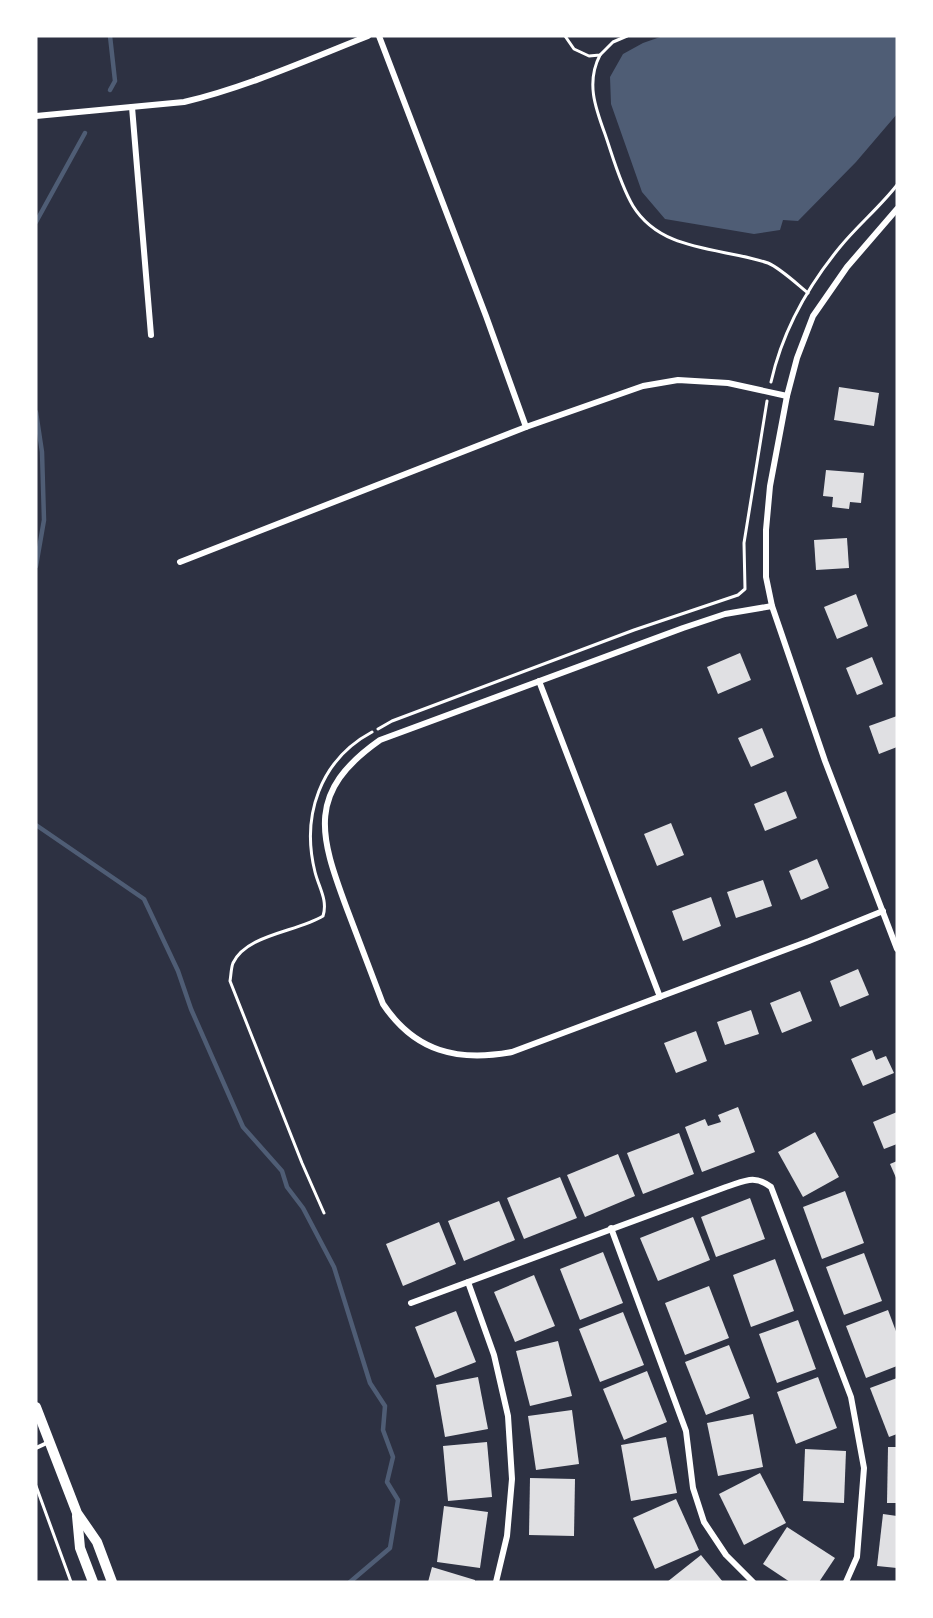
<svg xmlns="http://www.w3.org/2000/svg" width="933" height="1618" font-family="'PT Sans Narrow',sans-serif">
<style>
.water{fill:#4f5d75}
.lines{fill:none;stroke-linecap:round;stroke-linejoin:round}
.stream{stroke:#4f5d75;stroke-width:4.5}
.building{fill:#e0e0e3}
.path{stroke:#fff;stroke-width:3}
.service{stroke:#fff;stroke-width:4}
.minor{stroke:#fff;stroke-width:6}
.tertiary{stroke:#fff;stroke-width:10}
</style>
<rect width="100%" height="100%" fill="#2d3142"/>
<!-- water -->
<path class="water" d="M663 36H897V114L856 162 798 221 783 220 780 230 754 234 665 219 642 192 611 104 610 77 623 54 643 43Z"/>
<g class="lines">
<!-- stream -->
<g class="stream">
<path d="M110 36 115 81 110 90"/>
<path d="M36 222 85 133"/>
<path d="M36 412 42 452 44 520 36 566"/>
<path d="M36 825 144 899 178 971 191 1009 243 1127 282 1171 287 1187 303 1208 334 1267 370 1383 385 1406 383 1430 393 1457 387 1482 398 1500 390 1548 350 1582"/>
</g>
</g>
<!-- building -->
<g class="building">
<path d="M839 387 879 393 874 426 834 420Z"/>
<path d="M826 470 864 473 861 503 850 502 849 509 832 507 833 497 823 496Z"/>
<path d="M847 538 849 568 816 570 814 540Z"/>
<path d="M856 594 868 626 837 639 824 607Z"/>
<path d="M740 653 751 680 718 694 707 667Z"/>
<path d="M872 657 883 684 857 695 846 668Z"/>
<path d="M897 716V747L879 754 869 726Z"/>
<path d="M762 728 774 757 751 767 738 738Z"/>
<path d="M786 791 797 818 765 831 754 804Z"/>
<path d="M671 823 684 855 657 866 644 834Z"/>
<path d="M817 859 829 888 801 900 789 871Z"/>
<path d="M763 880 772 906 736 918 727 892Z"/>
<path d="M711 897 721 926 683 941 672 911Z"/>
<path d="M858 969 869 995 840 1007 830 981Z"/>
<path d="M800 991 812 1021 782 1033 770 1003Z"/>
<path d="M751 1010 759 1034 725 1045 717 1022Z"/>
<path d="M696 1031 707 1061 676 1073 664 1043Z"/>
<path d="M872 1050 876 1060 886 1056 894 1073 863 1086 851 1059Z"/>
<path d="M738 1107 755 1152 702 1172 685 1127 705 1119 708 1126 721 1122 718 1115Z"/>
<path d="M897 1112V1144L884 1149 873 1122Z"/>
<path d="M815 1132 839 1177 803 1197 778 1152Z"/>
<path d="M679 1133 694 1174 643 1194 627 1153Z"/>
<path d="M618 1154 635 1196 585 1217 567 1175Z"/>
<path d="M897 1161V1180L890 1164Z"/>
<path d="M560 1177 577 1218 524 1239 507 1198Z"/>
<path d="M845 1191 864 1243 822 1259 803 1207Z"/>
<path d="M750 1198 765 1239 716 1257 701 1217Z"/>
<path d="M499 1201 515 1240 464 1261 448 1221Z"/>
<path d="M693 1217 710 1260 658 1281 640 1238Z"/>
<path d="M439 1222 456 1264 403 1286 386 1244Z"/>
<path d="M603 1252 623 1303 580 1320 560 1269Z"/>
<path d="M864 1253 882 1301 844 1315 826 1267Z"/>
<path d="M775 1259 794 1311 751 1327 733 1275Z"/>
<path d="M534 1275 555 1326 515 1342 494 1292Z"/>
<path d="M709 1286 729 1338 685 1355 665 1303Z"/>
<path d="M888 1310 897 1334V1366L866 1378 846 1326Z"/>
<path d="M456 1311 476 1362 435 1378 415 1327Z"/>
<path d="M623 1312 644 1365 600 1382 579 1329Z"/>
<path d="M798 1320 816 1369 777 1383 759 1334Z"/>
<path d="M558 1341 572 1396 530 1406 516 1351Z"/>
<path d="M729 1345 750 1398 706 1415 685 1362Z"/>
<path d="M647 1371 667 1422 624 1440 603 1389Z"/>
<path d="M478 1377 488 1429 445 1437 436 1385Z"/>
<path d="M818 1377 837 1428 796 1444 777 1392Z"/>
<path d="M897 1378V1434L889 1437 870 1388Z"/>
<path d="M572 1410 579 1464 536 1470 528 1416Z"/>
<path d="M753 1414 763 1467 718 1476 707 1423Z"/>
<path d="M666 1437 677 1493 631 1501 621 1445Z"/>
<path d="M487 1442 492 1497 448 1501 443 1446Z"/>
<path d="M888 1447H897V1503H887Z"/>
<path d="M805 1449 846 1451 844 1503 803 1501Z"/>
<path d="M760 1473 786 1523 744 1545 719 1494Z"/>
<path d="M530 1478 575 1479 574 1536 529 1535Z"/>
<path d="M676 1499 699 1550 655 1569 633 1518Z"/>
<path d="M444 1506 488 1512 480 1568 437 1562Z"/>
<path d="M883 1514 897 1516V1568L877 1566Z"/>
<path d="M787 1527 835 1558 819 1582H790L763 1564Z"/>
<path d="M701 1555 723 1582H667Z"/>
<path d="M432 1567 475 1580V1582H428Z"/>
</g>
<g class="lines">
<!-- path -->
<g class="path">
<path d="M565 36 574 49 589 56 600 55 613 42 627 36"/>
<path d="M600 55C586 82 595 107 605 134 613 157 620 184 633 206 662 253 722 247 768 263 780 268 797 284 808 293"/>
<path d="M771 382C782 333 808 286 840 247 858 225 880 207 897 185"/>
<path d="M378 729 392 721 634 630 738 595 745 589 744 543 767 401"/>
<path d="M324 1213 302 1163 230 981C231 976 231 968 233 963 247 934 297 932 323 916 328 900 319 888 315 872 301 816 320 760 372 732"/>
<path d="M36 1486 71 1582"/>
</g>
<!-- service -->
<path class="service" d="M36 1448 49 1442"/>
<!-- minor -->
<g class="minor">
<path d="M379 36 486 316 526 427"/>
<path d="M132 107 151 335"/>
<path d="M36 116 184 102C247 87 307 60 368 36"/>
<path d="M897 209 847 267 813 316 797 358 787 396 770 486 766 530V577L772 606 825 761 897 949"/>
<path d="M180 562 526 427 643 386 678 380 728 383 787 396"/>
<path d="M772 606 725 614 683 628 380 740C306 792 319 834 347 909 359 940 371 972 383 1004 415 1052 458 1062 512 1052L809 941 883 911"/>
<path d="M539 681 660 997"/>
<path d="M611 1228 686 1431 693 1488 704 1522 726 1555 753 1582"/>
<path d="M468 1282 494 1355 508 1416 512 1479 507 1536 496 1582"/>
<path d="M411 1303 726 1187C745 1181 754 1174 771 1187L851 1397 864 1468 857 1557 846 1582"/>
</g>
<!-- tertiary -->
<g class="tertiary">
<path d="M36 1407 77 1513 97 1542 112 1582"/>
<path d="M77 1516 80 1548 93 1582"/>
</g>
</g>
<!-- border -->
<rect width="933" height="1618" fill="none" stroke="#ffffff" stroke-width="75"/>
</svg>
